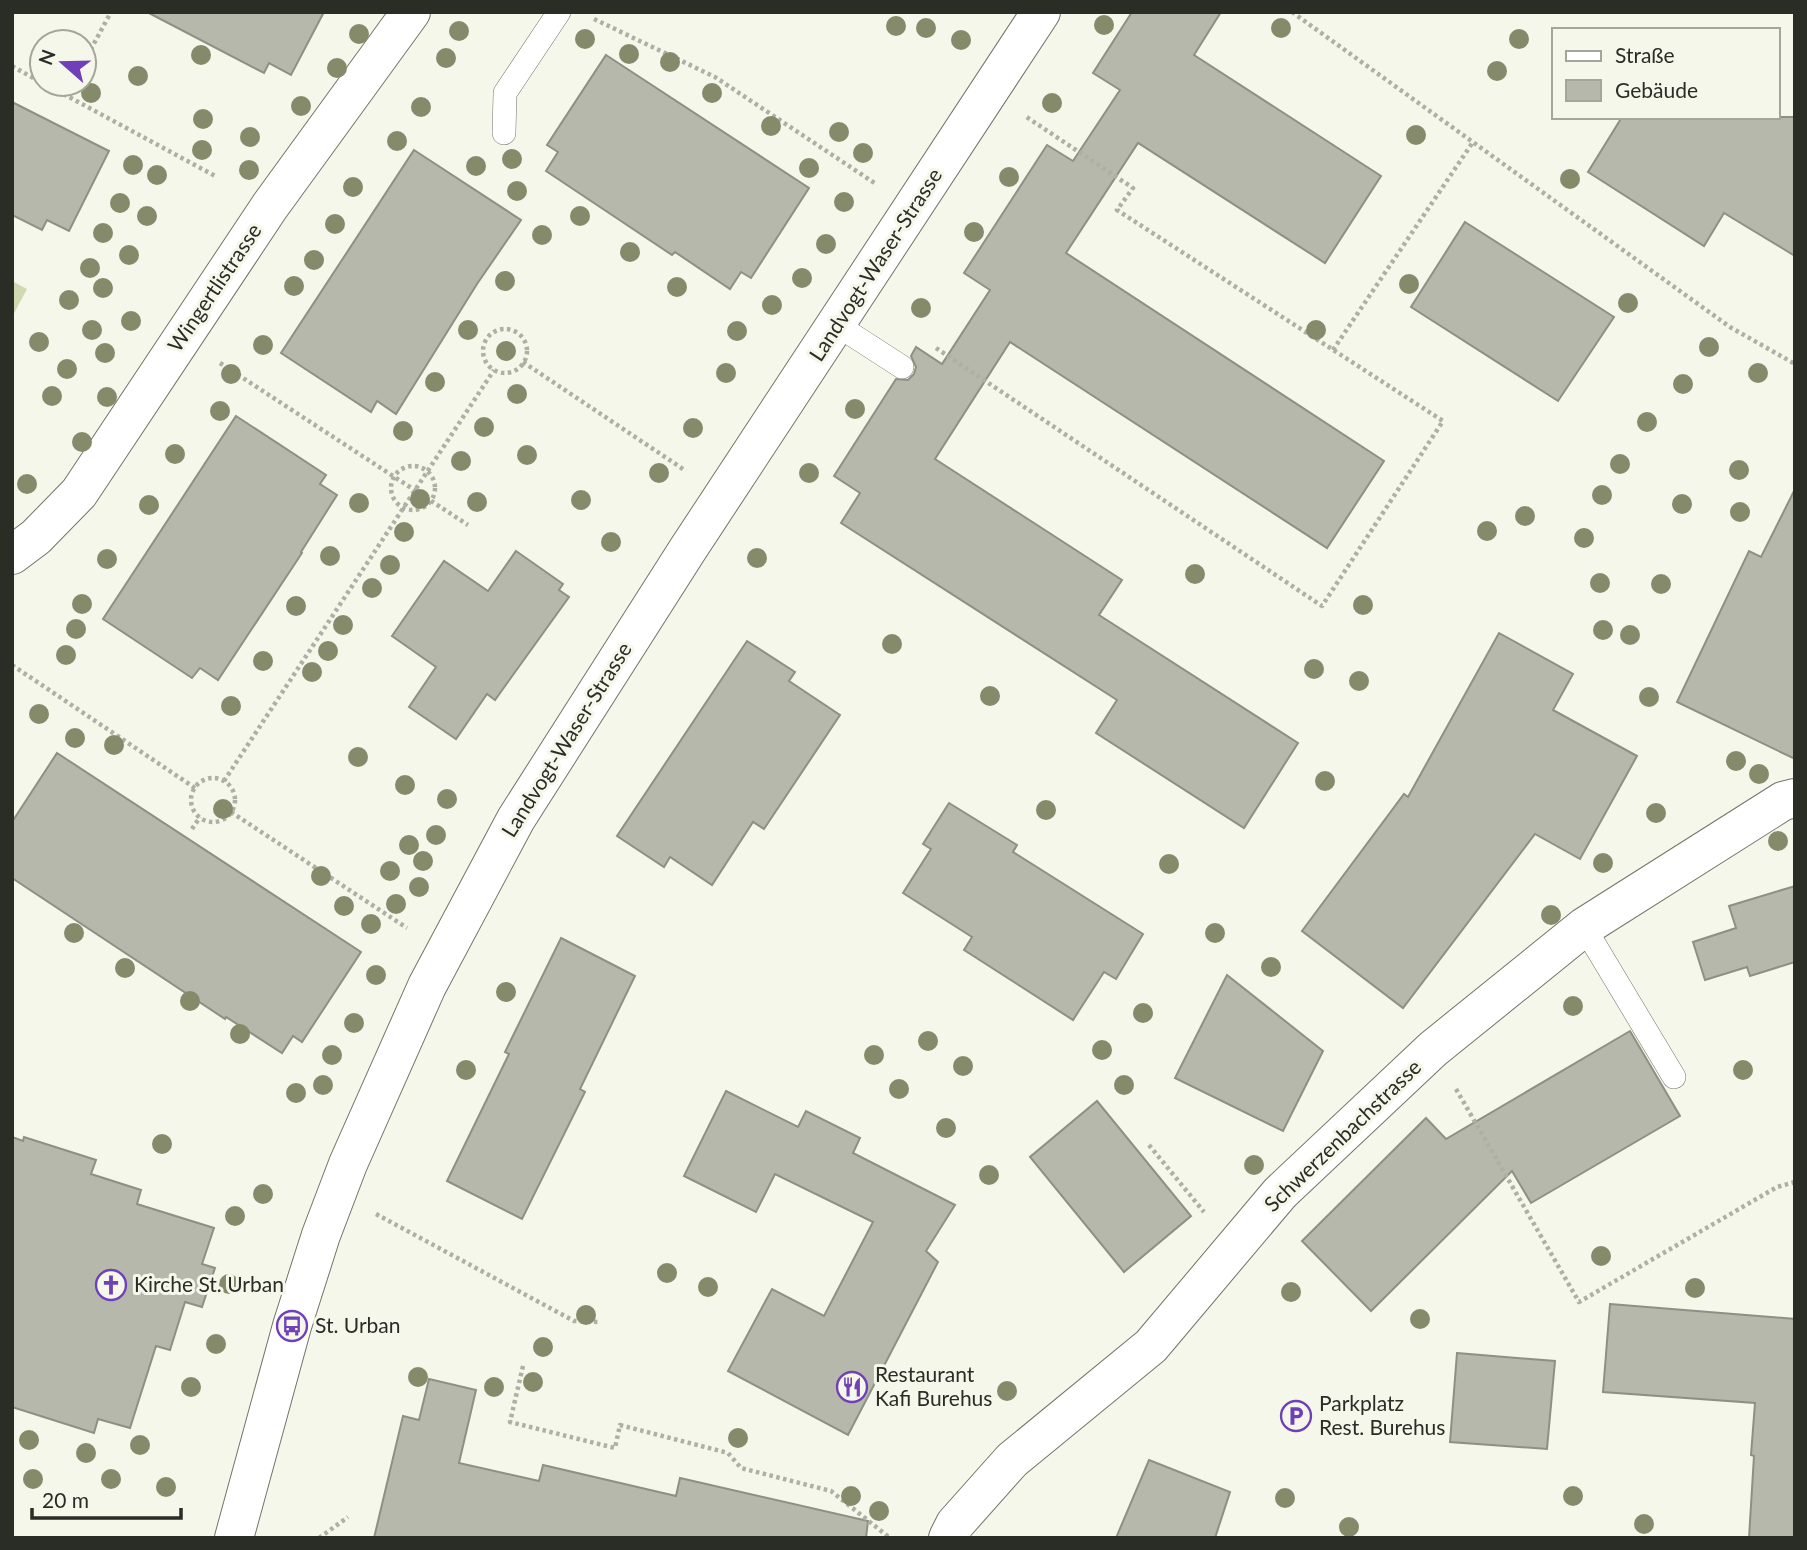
<svg xmlns="http://www.w3.org/2000/svg" width="1807" height="1550" font-family="Lato,sans-serif">
<style>
.green{fill:#d0d9b2}
.building{fill:#b5b8ab;stroke:#8d9083;stroke-width:2}
.lines{fill:none;stroke-linecap:round;stroke-linejoin:round}
.lane-casing{stroke:#727569;stroke-width:24}
.street-casing{stroke:#727569;stroke-width:40}
.secondary-casing{stroke:#727569;stroke-width:40}
.path{stroke:#adb0a4;stroke-width:4.5;stroke-dasharray:3.5 3.5;stroke-linecap:butt}
.lane{stroke:#fff;stroke-width:23}
.street{stroke:#fff;stroke-width:38}
.secondary{stroke:#fff;stroke-width:38}
.tree{fill:#858b6a}
.labels{text-anchor:middle;stroke-width:6;stroke-linejoin:round;paint-order:stroke}
.street-label{font-size:21px;fill:#2a2c26;stroke:#f4f7e9}
.poi-label{font-size:21px;fill:#2a2c26;stroke:#f4f7e9;text-anchor:start}
</style>
<rect width="100%" height="100%" fill="#f4f7e9"/>
<!-- green -->
<path class="green" d="M12 281 27 289 12 317Z"/>
<!-- building -->
<g class="building">
<path d="M147 12H324L291 75 269 63 264 73Z"/>
<path d="M1132 12H1221L1194 55 1381 176 1325 263 1138 143 1066 253 1384 461 1327 548 1010 342 935 459 1122 580 1099 615 1298 743 1244 828 1096 733 1117 700 841 523 860 493 834 476 896 379 908 380 914 374 916 367 911 356 916 347 942 364 990 290 964 273 1047 145 1073 161 1120 90 1093 73Z"/>
<path d="M606 55 809 188 751 278 741 272 730 289 675 252 672 255 546 171 558 152 547 145Z"/>
<path d="M12 102 109 151 69 231 47 220 42 230 12 215Z"/>
<path d="M1622 117H1795V256L1724 213 1704 246 1588 172Z"/>
<path d="M414 150 521 220 477 284 396 414 377 401 371 412 281 353Z"/>
<path d="M1465 222 1614 317 1558 401 1411 307Z"/>
<path d="M236 416 326 475 320 484 337 495 301 552 302 553 218 680 200 668 192 678 103 619Z"/>
<path d="M1795 489V759L1677 702 1749 551 1761 557Z"/>
<path d="M516 551 563 584 559 590 569 597 495 700 487 694 456 739 409 707 436 667 392 636 444 561 488 591Z"/>
<path d="M1499 633 1573 674 1553 710 1637 756 1580 859 1535 834 1403 1008 1302 931 1404 794 1408 797Z"/>
<path d="M747 641 795 672 789 681 840 715 764 829 753 822 712 885 670 857 664 867 617 836Z"/>
<path d="M57 753 361 952 302 1042 293 1036 282 1053 226 1017 225 1019 12 878V822Z"/>
<path d="M949 803 1017 845 1013 852 1143 934 1116 979 1104 972 1073 1020 964 950 972 937 903 893 931 849 923 844Z"/>
<path d="M1795 886V962L1750 976 1747 967 1705 980 1693 942 1736 928 1729 906Z"/>
<path d="M561 938 635 976 580 1089 585 1092 522 1219 447 1181 509 1054 505 1052Z"/>
<path d="M1227 975 1323 1051 1283 1131 1175 1078Z"/>
<path d="M1630 1031 1680 1116 1531 1203 1512 1171 1371 1311 1302 1241 1426 1118 1446 1139Z"/>
<path d="M726 1091 798 1127 806 1111 860 1138 853 1153 955 1205 926 1251 938 1262 848 1435 728 1371 772 1289 824 1316 873 1222 775 1174 756 1212 684 1176Z"/>
<path d="M1097 1101 1191 1216 1124 1272 1030 1157Z"/>
<path d="M12 1137 23 1141 24 1137 96 1160 91 1174 141 1190 137 1204 214 1228 202 1264 215 1268 202 1307 185 1302 170 1350 156 1346 130 1428 98 1419 94 1433 12 1407Z"/>
<path d="M1610 1304 1795 1319V1538H1749L1754 1456 1751 1455 1755 1403 1603 1392Z"/>
<path d="M1457 1353 1555 1361 1547 1449 1450 1442Z"/>
<path d="M429 1379 476 1390 459 1463 539 1481 543 1465 676 1496 680 1478 868 1521 866 1538H374L403 1416 419 1420Z"/>
<path d="M1149 1460 1230 1492 1215 1538H1116Z"/>
</g>
<g class="lines">
<!-- lane casing -->
<g class="lane-casing">
<g id="lane">
<path d="M504 133 505 93 559 12"/>
<path d="M837 325 902 367"/>
<path d="M1584 927 1674 1077"/>
</g>
</g>
<!-- street casing -->
<g class="street-casing">
<g id="street">
<path d="M12 555 36 537 79 493 270 206 411 12"/>
<path d="M948 1538 955 1524 1012 1460 1151 1346 1280 1193 1433 1049 1584 927 1783 801 1795 798"/>
</g>
</g>
<!-- secondary casing -->
<g class="secondary-casing">
<path id="secondary" d="M234 1538 292 1326 321 1235 348 1164 427 986 516 819 688 549 1041 12"/>
</g>
<!-- path -->
<g class="path">
<path d="M1292 12 1730 327 1795 364"/>
<path d="M594 19 715 77 876 184"/>
<path d="M84 62 111 12"/>
<path d="M12 66 42 83"/>
<path d="M45 84 217 177"/>
<path d="M66 95 72 84"/>
<circle cx="505" cy="351" r="22"/>
<path d="M936 348 1322 606 1443 421 1117 210 1133 188 1025 116"/>
<path d="M1333 350 1473 142"/>
<path d="M523 362 686 471"/>
<path d="M220 363 468 525"/>
<circle cx="413" cy="488" r="22"/>
<path d="M12 665 195 788"/>
<circle cx="213" cy="800" r="22"/>
<path d="M224 781 494 370"/>
<path d="M231 812 407 928"/>
<path d="M192 829 200 817"/>
<path d="M1456 1089 1579 1302 1777 1187 1795 1182"/>
<path d="M1149 1145 1204 1212"/>
<path d="M376 1214 574 1321 600 1322"/>
<path d="M523 1366 510 1422 615 1448 620 1425 728 1453 741 1468 831 1491 890 1538"/>
<path d="M319 1538 348 1517"/>
</g>
<!-- lane -->
<use href="#lane" class="lane"/>
<!-- street -->
<use href="#street" class="street"/>
<!-- secondary -->
<use href="#secondary" class="secondary"/>
</g>
<!-- trees -->
<g class="tree">
<circle cx="1104" cy="25" r="10"/>
<circle cx="896" cy="26" r="10"/>
<circle cx="926" cy="28" r="10"/>
<circle cx="1281" cy="28" r="10"/>
<circle cx="459" cy="31" r="10"/>
<circle cx="359" cy="34" r="10"/>
<circle cx="585" cy="39" r="10"/>
<circle cx="1519" cy="39" r="10"/>
<circle cx="961" cy="40" r="10"/>
<circle cx="629" cy="54" r="10"/>
<circle cx="201" cy="55" r="10"/>
<circle cx="446" cy="58" r="10"/>
<circle cx="670" cy="62" r="10"/>
<circle cx="337" cy="68" r="10"/>
<circle cx="1497" cy="71" r="10"/>
<circle cx="138" cy="76" r="10"/>
<circle cx="91" cy="93" r="10"/>
<circle cx="712" cy="93" r="10"/>
<circle cx="1052" cy="103" r="10"/>
<circle cx="301" cy="106" r="10"/>
<circle cx="421" cy="107" r="10"/>
<circle cx="203" cy="119" r="10"/>
<circle cx="771" cy="126" r="10"/>
<circle cx="839" cy="132" r="10"/>
<circle cx="1416" cy="135" r="10"/>
<circle cx="250" cy="137" r="10"/>
<circle cx="397" cy="141" r="10"/>
<circle cx="202" cy="150" r="10"/>
<circle cx="863" cy="153" r="10"/>
<circle cx="512" cy="159" r="10"/>
<circle cx="133" cy="165" r="10"/>
<circle cx="476" cy="166" r="10"/>
<circle cx="809" cy="168" r="10"/>
<circle cx="249" cy="170" r="10"/>
<circle cx="157" cy="175" r="10"/>
<circle cx="1009" cy="177" r="10"/>
<circle cx="1570" cy="179" r="10"/>
<circle cx="353" cy="187" r="10"/>
<circle cx="517" cy="191" r="10"/>
<circle cx="844" cy="202" r="10"/>
<circle cx="120" cy="203" r="10"/>
<circle cx="147" cy="216" r="10"/>
<circle cx="580" cy="216" r="10"/>
<circle cx="335" cy="224" r="10"/>
<circle cx="974" cy="232" r="10"/>
<circle cx="103" cy="233" r="10"/>
<circle cx="542" cy="235" r="10"/>
<circle cx="826" cy="244" r="10"/>
<circle cx="630" cy="252" r="10"/>
<circle cx="129" cy="255" r="10"/>
<circle cx="314" cy="260" r="10"/>
<circle cx="90" cy="268" r="10"/>
<circle cx="802" cy="278" r="10"/>
<circle cx="505" cy="281" r="10"/>
<circle cx="1409" cy="284" r="10"/>
<circle cx="294" cy="286" r="10"/>
<circle cx="677" cy="287" r="10"/>
<circle cx="103" cy="288" r="10"/>
<circle cx="69" cy="300" r="10"/>
<circle cx="1628" cy="303" r="10"/>
<circle cx="772" cy="305" r="10"/>
<circle cx="921" cy="308" r="10"/>
<circle cx="131" cy="321" r="10"/>
<circle cx="92" cy="330" r="10"/>
<circle cx="468" cy="330" r="10"/>
<circle cx="1316" cy="330" r="10"/>
<circle cx="737" cy="331" r="10"/>
<circle cx="39" cy="342" r="10"/>
<circle cx="263" cy="345" r="10"/>
<circle cx="1709" cy="347" r="10"/>
<circle cx="506" cy="351" r="10"/>
<circle cx="105" cy="353" r="10"/>
<circle cx="67" cy="369" r="10"/>
<circle cx="726" cy="373" r="10"/>
<circle cx="1758" cy="373" r="10"/>
<circle cx="231" cy="374" r="10"/>
<circle cx="435" cy="382" r="10"/>
<circle cx="1683" cy="384" r="10"/>
<circle cx="517" cy="394" r="10"/>
<circle cx="52" cy="396" r="10"/>
<circle cx="107" cy="397" r="10"/>
<circle cx="855" cy="409" r="10"/>
<circle cx="220" cy="411" r="10"/>
<circle cx="1647" cy="422" r="10"/>
<circle cx="484" cy="427" r="10"/>
<circle cx="693" cy="428" r="10"/>
<circle cx="403" cy="431" r="10"/>
<circle cx="82" cy="442" r="10"/>
<circle cx="175" cy="454" r="10"/>
<circle cx="527" cy="455" r="10"/>
<circle cx="461" cy="461" r="10"/>
<circle cx="1620" cy="464" r="10"/>
<circle cx="1739" cy="470" r="10"/>
<circle cx="659" cy="473" r="10"/>
<circle cx="809" cy="473" r="10"/>
<circle cx="27" cy="484" r="10"/>
<circle cx="1602" cy="495" r="10"/>
<circle cx="420" cy="499" r="10"/>
<circle cx="581" cy="500" r="10"/>
<circle cx="477" cy="502" r="10"/>
<circle cx="359" cy="503" r="10"/>
<circle cx="1682" cy="504" r="10"/>
<circle cx="149" cy="505" r="10"/>
<circle cx="1740" cy="512" r="10"/>
<circle cx="1525" cy="516" r="10"/>
<circle cx="1487" cy="531" r="10"/>
<circle cx="404" cy="532" r="10"/>
<circle cx="1584" cy="538" r="10"/>
<circle cx="611" cy="542" r="10"/>
<circle cx="330" cy="556" r="10"/>
<circle cx="757" cy="558" r="10"/>
<circle cx="107" cy="559" r="10"/>
<circle cx="390" cy="565" r="10"/>
<circle cx="1195" cy="574" r="10"/>
<circle cx="1600" cy="583" r="10"/>
<circle cx="1661" cy="584" r="10"/>
<circle cx="372" cy="588" r="10"/>
<circle cx="82" cy="604" r="10"/>
<circle cx="1363" cy="605" r="10"/>
<circle cx="296" cy="606" r="10"/>
<circle cx="343" cy="625" r="10"/>
<circle cx="76" cy="629" r="10"/>
<circle cx="1603" cy="630" r="10"/>
<circle cx="1630" cy="635" r="10"/>
<circle cx="892" cy="644" r="10"/>
<circle cx="328" cy="651" r="10"/>
<circle cx="66" cy="655" r="10"/>
<circle cx="263" cy="661" r="10"/>
<circle cx="1314" cy="669" r="10"/>
<circle cx="312" cy="672" r="10"/>
<circle cx="1359" cy="681" r="10"/>
<circle cx="990" cy="696" r="10"/>
<circle cx="1649" cy="697" r="10"/>
<circle cx="231" cy="706" r="10"/>
<circle cx="39" cy="714" r="10"/>
<circle cx="75" cy="738" r="10"/>
<circle cx="114" cy="745" r="10"/>
<circle cx="358" cy="757" r="10"/>
<circle cx="1736" cy="761" r="10"/>
<circle cx="1759" cy="774" r="10"/>
<circle cx="1325" cy="781" r="10"/>
<circle cx="405" cy="785" r="10"/>
<circle cx="447" cy="799" r="10"/>
<circle cx="223" cy="809" r="10"/>
<circle cx="1046" cy="810" r="10"/>
<circle cx="1656" cy="813" r="10"/>
<circle cx="436" cy="835" r="10"/>
<circle cx="1778" cy="841" r="10"/>
<circle cx="409" cy="845" r="10"/>
<circle cx="423" cy="861" r="10"/>
<circle cx="1603" cy="863" r="10"/>
<circle cx="1169" cy="864" r="10"/>
<circle cx="390" cy="871" r="10"/>
<circle cx="321" cy="876" r="10"/>
<circle cx="419" cy="887" r="10"/>
<circle cx="396" cy="904" r="10"/>
<circle cx="344" cy="906" r="10"/>
<circle cx="1551" cy="915" r="10"/>
<circle cx="371" cy="924" r="10"/>
<circle cx="74" cy="933" r="10"/>
<circle cx="1215" cy="933" r="10"/>
<circle cx="1271" cy="967" r="10"/>
<circle cx="125" cy="968" r="10"/>
<circle cx="376" cy="975" r="10"/>
<circle cx="506" cy="992" r="10"/>
<circle cx="190" cy="1001" r="10"/>
<circle cx="1573" cy="1006" r="10"/>
<circle cx="1143" cy="1013" r="10"/>
<circle cx="354" cy="1023" r="10"/>
<circle cx="240" cy="1034" r="10"/>
<circle cx="928" cy="1041" r="10"/>
<circle cx="1102" cy="1050" r="10"/>
<circle cx="332" cy="1055" r="10"/>
<circle cx="874" cy="1055" r="10"/>
<circle cx="963" cy="1066" r="10"/>
<circle cx="466" cy="1070" r="10"/>
<circle cx="1743" cy="1070" r="10"/>
<circle cx="323" cy="1085" r="10"/>
<circle cx="1124" cy="1085" r="10"/>
<circle cx="899" cy="1089" r="10"/>
<circle cx="296" cy="1093" r="10"/>
<circle cx="946" cy="1128" r="10"/>
<circle cx="162" cy="1144" r="10"/>
<circle cx="1254" cy="1165" r="10"/>
<circle cx="989" cy="1175" r="10"/>
<circle cx="263" cy="1194" r="10"/>
<circle cx="235" cy="1216" r="10"/>
<circle cx="1601" cy="1256" r="10"/>
<circle cx="667" cy="1273" r="10"/>
<circle cx="229" cy="1284" r="10"/>
<circle cx="708" cy="1287" r="10"/>
<circle cx="1695" cy="1288" r="10"/>
<circle cx="1291" cy="1292" r="10"/>
<circle cx="586" cy="1315" r="10"/>
<circle cx="1420" cy="1319" r="10"/>
<circle cx="216" cy="1344" r="10"/>
<circle cx="543" cy="1347" r="10"/>
<circle cx="418" cy="1377" r="10"/>
<circle cx="533" cy="1382" r="10"/>
<circle cx="191" cy="1387" r="10"/>
<circle cx="494" cy="1387" r="10"/>
<circle cx="1007" cy="1391" r="10"/>
<circle cx="738" cy="1438" r="10"/>
<circle cx="29" cy="1440" r="10"/>
<circle cx="140" cy="1445" r="10"/>
<circle cx="86" cy="1453" r="10"/>
<circle cx="33" cy="1479" r="10"/>
<circle cx="111" cy="1479" r="10"/>
<circle cx="166" cy="1487" r="10"/>
<circle cx="851" cy="1496" r="10"/>
<circle cx="1573" cy="1496" r="10"/>
<circle cx="1285" cy="1498" r="10"/>
<circle cx="879" cy="1511" r="10"/>
<circle cx="1644" cy="1524" r="10"/>
<circle cx="1349" cy="1527" r="10"/>
</g>
<!-- icons -->
<defs>
<g id="church-ring" transform="scale(1.575)"><circle r="9.5" fill="#f4f7e9" stroke="#6f40b8" stroke-width="1.5"/><path d="M-1.2-6h2.4v3.5h3.3v2.4h-3.3V6h-2.4V-.1h-3.3v-2.4h3.3Z" fill="#6f40b8"/></g>
<g id="bus-ring" transform="scale(1.575)"><circle r="9.5" fill="#f4f7e9" stroke="#6f40b8" stroke-width="1.5"/><path d="M-5-6H5V4H4V6H2V4H-2V6H-4V4H-5ZM-3.5-4V0h7V-4ZM-3.5 1.2v1.5H-2V1.2ZM2 1.2v1.5H3.5V1.2Z" fill="#6f40b8"/></g>
<g id="restaurant-ring" transform="scale(1.575)"><circle r="9.5" fill="#f4f7e9" stroke="#6f40b8" stroke-width="1.5"/><path d="M-5-6h1v4h1v-4h1v4h1v-4h1v5L-1.5 .5V6h-2V.5L-5-1ZM5-6V6H3V1.5H1.5Q1.5-4 5-6Z" fill="#6f40b8"/></g>
<g id="parking-ring" transform="scale(1.575)"><circle r="9.5" fill="#f4f7e9" stroke="#6f40b8" stroke-width="1.5"/><path d="M-3.5-5.5H1a3.5 3.5 0 0 1 0 7H-1V5.5H-3.5ZM-1-3.4V-.6H.8a1.4 1.4 0 0 0 0-2.8Z" fill="#6f40b8"/></g>
</defs>
<g fill-rule="evenodd">
<use href="#church-ring" x="111" y="1285"/>
<use href="#bus-ring" x="292" y="1326"/>
<use href="#restaurant-ring" x="852" y="1387"/>
<use href="#parking-ring" x="1296" y="1416"/>
</g>
<g class="labels">
<!-- street labels -->
<g class="street-label">
<text transform="translate(876 265) rotate(-57)" y="7">Landvogt-Waser-Strasse</text>
<text transform="translate(215 288) rotate(-56)" y="7">Wingertlistrasse</text>
<text transform="translate(567 740) rotate(-58)" y="7">Landvogt-Waser-Strasse</text>
<text transform="translate(1343 1136) rotate(-44)" y="7">Schwerzenbachstrasse</text>
</g>
<!-- poi labels -->
<g class="poi-label">
<text x="134" y="1292">Kirche St. Urban</text>
<text x="315" y="1333">St. Urban</text>
<text x="875" y="1382">Restaurant<tspan x="875" dy="24">Kafi Burehus</tspan></text>
<text x="1319" y="1411">Parkplatz<tspan x="1319" dy="24">Rest. Burehus</tspan></text>
</g>
</g>
<!-- border -->
<rect width="1807" height="1550" fill="none" stroke="#2a2c26" stroke-width="28"/>
<!-- legend -->
<rect x="1552" y="28" width="228" height="91" fill="#f4f7e9" stroke="#a3a69b" stroke-width="2"/>
<rect x="1566" y="51" width="35" height="10" fill="#ffffff" stroke="#a3a69b" stroke-width="2"/>
<text x="1615" y="63" font-size="21" fill="#2a2c26">Straße</text>
<rect x="1566" y="80" width="35" height="21" fill="#b5b8ab" stroke="#a3a69b" stroke-width="2"/>
<text x="1615" y="98" font-size="21" fill="#2a2c26">Gebäude</text>
<!-- north arrow -->
<g transform="translate(63 63) rotate(290)"><circle r="33" fill="#f4f7e9" stroke="#a3a69b" stroke-width="2"/>
<path d="M0-5L12 26L0 18L-12 26Z" fill="#6f40b8"/>
<text y="-10" font-size="19" font-weight="bold" text-anchor="middle" fill="#2a2c26">N</text>
</g>
<!-- scale -->
<path d="M32 1508v10h149v-10" fill="none" stroke="#2a2c26" stroke-width="3.5"/>
<text x="42" y="1508" font-size="21" fill="#2a2c26" stroke="#f4f7e9" stroke-width="5" paint-order="stroke">20 m</text>
</svg>
